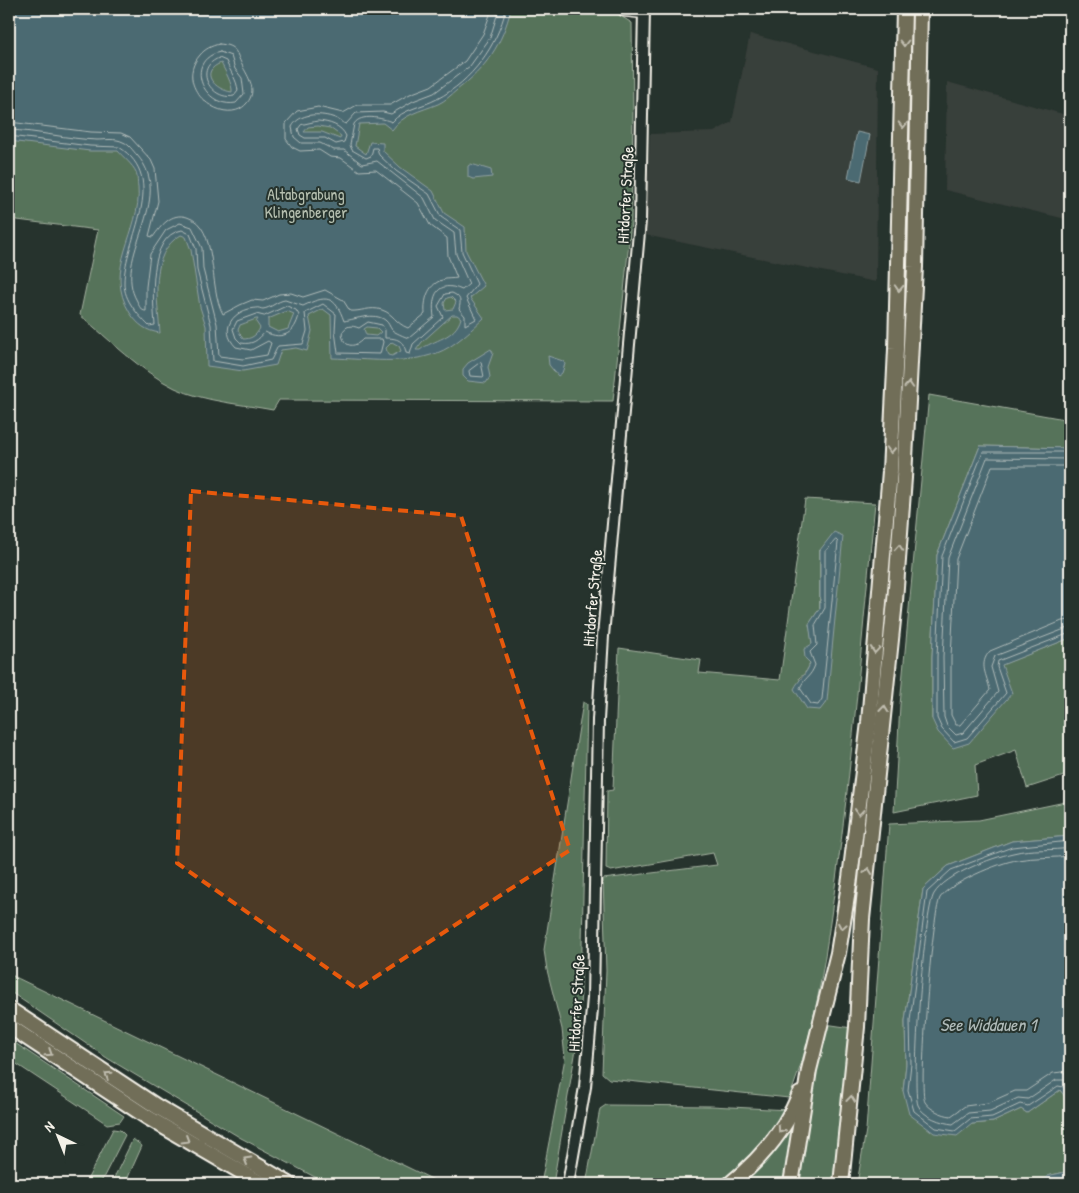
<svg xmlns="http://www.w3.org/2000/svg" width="1079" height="1193" font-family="'Patrick Hand',sans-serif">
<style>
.built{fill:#393f3b}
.green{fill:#56735a;stroke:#a5b2a1;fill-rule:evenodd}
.water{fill:#4b6a72;stroke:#8fa0a1;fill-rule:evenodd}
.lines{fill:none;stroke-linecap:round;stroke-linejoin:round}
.shore{stroke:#b0bbb9;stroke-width:1}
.minor-casing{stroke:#f4f1e8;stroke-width:11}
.secondary-casing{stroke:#f4f1e8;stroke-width:14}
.motorway-casing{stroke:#f4f1e8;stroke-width:18}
.minor{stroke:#26332d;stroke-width:8}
.secondary{stroke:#26332d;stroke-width:10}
.motorway{stroke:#716e59;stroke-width:14}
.oneway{stroke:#c0bdaf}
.marked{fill:#e8590c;fill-opacity:0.2;stroke:#e8590c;stroke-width:4;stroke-dasharray:10 6;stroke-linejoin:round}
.labels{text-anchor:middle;stroke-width:4;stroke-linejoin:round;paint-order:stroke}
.park-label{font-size:16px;fill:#b5bfaf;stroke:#26332d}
.street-label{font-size:16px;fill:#f4f1e8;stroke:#26332d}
.water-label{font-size:18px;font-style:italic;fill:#b0bbb9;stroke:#26332d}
</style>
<rect width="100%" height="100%" fill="#26332d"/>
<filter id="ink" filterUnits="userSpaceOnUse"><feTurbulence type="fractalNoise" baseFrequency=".02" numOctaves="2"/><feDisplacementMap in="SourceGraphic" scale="10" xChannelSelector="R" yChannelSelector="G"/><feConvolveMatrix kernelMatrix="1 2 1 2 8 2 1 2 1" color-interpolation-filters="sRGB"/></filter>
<g filter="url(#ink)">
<!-- built -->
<g class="built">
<path d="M750 34 878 68 876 282 645 235 650 134 714 132 732 122Z"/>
<path d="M947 82 1070 116V220L945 190Z"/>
</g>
<!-- green -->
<g class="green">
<path d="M9 9H613L614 12 632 23 633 114 631 222 613 401 279 400 273 410C242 404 205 402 175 388 140 371 110 340 80 315L98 230 9 219Z"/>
<path d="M929 395 1070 420V448L980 446 937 555 932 657V719L1001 665 1070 638V774L1027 788 1016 750 975 765 977 795 894 812 900 705Z"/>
<path d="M805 499 875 503C862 631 853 760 835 887 825 959 816 1030 789 1098L609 1079 602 1073 606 971 603 879 717 865 713 853 611 871 606 869 607 791 613 790 619 648 701 660 699 673 780 680ZM820 550V710L799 678C816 667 813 643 809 624L820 608Z"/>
<path d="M583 702 587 704 581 993 576 1049 553 1184H541L565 1058 562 1029 547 970 544 950Z"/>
<path d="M1070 801V836L1012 841 948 866 923 889 905 1021 906 1064 903 1091 972 1124 993 1122 1021 1109 1027 1113 1060 1090 1070 1103V1171L1047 1176 1039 1184H857L866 1130 889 824 979 820Z"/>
<path d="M9 974 442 1184H328L241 1138 107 1058 9 991Z"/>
<path d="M825 1024 852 1028 833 1184H795L813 1079Z"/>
<path d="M9 1039 124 1116 120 1122 107 1124 9 1059Z"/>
<path d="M606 1105 711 1106 789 1110 776 1133 724 1184H586L600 1109Z"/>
<path d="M796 1113 787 1184H736Z"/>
<path d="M113 1129 120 1130 125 1135 100 1184H85Z"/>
<path d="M133 1139 142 1146 125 1184H111Z"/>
</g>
<!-- water -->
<g class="water">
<path d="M9 9H511C502 45 486 68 457 90 451 95 445 101 438 104 421 111 403 114 392 130L383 123 359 124 355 146 366 154 370 142 383 143V151L400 167 433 191 444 213 465 227 466 251 484 286 470 298 484 318C471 330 454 347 437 353 404 365 367 359 332 358L331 315 323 309 309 316 312 331 307 351 296 348 281 350 276 365 243 371 207 366 206 326 200 307 191 250 186 237 181 235C148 253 158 303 160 333 146 331 138 325 130 313 102 268 142 232 138 187 137 183 138 176 136 172 133 165 123 157 118 151H90L9 141ZM221 63C224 69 233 85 232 92 215 90 198 72 221 63ZM318 126 330 128 341 136 340 139 322 132H304L308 127ZM451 297 456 302 453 309 445 310 444 303 447 298ZM287 311 294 314 288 329 278 332 268 327V319ZM452 315H457L461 318C455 339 434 339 420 350H416L422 342ZM256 319H258L256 322 260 328C256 336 251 339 243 339L238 330 240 325ZM367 327 377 328 381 332 376 336 366 335 364 329ZM392 342 399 346 401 351 392 356 388 355 386 348Z"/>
<path d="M857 132 870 135 861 181 848 178Z"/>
<path d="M471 164 491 170 492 177 473 179 468 177V166Z"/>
<path d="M491 349 493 353 488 367 490 377 486 383 468 381 463 376V369L468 363Z"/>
<path d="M548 356 563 361 565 364 562 373 558 376 549 365Z"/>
<path d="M980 446 1070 448V638L1002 665 1012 693 969 743 953 748 938 732 932 719V657L937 555Z"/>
<path d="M834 532 843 536 827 701 820 710 807 709 794 689C799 679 807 674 810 663L805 658 804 649 812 644 809 624 820 608V550Z"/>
<path d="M1070 836V1103L1060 1090 1027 1113 1021 1109 993 1122 972 1124 957 1136 934 1133 909 1114 903 1091 906 1064 905 1021 923 889 948 866 1012 841Z"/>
<path d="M1070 1171V1184H1039L1047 1176Z"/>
</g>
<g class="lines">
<!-- shore -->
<g class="shore">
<path d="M219 44C237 45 236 53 242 65 248 77 258 90 247 103 226 129 171 88 200 55 205 49 211 46 219 44Z"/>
<path d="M220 52 231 56 235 69 242 78 244 94 236 103C203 109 183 60 220 52Z"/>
<path d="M219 58 226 61C230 72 237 79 238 91L234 96C211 101 192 68 219 58Z"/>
<path d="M318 121C329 122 341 125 346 136L344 142 336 144 325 138H305L300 135 298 129 301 125Z"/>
<path d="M9 122 91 132 121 133 130 137 151 160 155 169 158 201 149 236 153 237C161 226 171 212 187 217 219 226 208 288 223 314L240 305 252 300 263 301 279 294 291 293 303 297 325 290 343 300 350 311C361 312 370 306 382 310 394 314 395 323 408 328L425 314C424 301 427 285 442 280 447 278 453 279 457 278L448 256 447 238 430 225 418 203 376 170 359 171 341 158 330 157 319 150 300 151 292 147 286 139V123L297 111 318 107 343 113 357 105H390L410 94 431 86 465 61 483 34 492 9"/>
<path d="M9 130C38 131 67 139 97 140 104 140 116 138 123 142 129 144 133 151 137 155 177 200 111 257 137 301 139 306 141 311 146 311V287L150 254 166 230 180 223 192 227 202 248 203 269 217 324 219 356 243 359 267 355 271 343 268 341 251 350 236 347C218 329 234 309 256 308 258 307 261 309 263 309 271 308 277 301 285 300L303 306C326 295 335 295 344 321 356 319 374 312 385 320 389 323 389 326 392 330 394 332 405 337 409 338L434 317C431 296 437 279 462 290L469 284 456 254 454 233 435 220 424 198 377 161 362 164 344 150H334L320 143H301L294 137 292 127C299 113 319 113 332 117 338 118 341 123 346 124L356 113 383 112 391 114 413 101 434 93 470 66 490 38 499 9"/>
<path d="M9 136 90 146 119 147C170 180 124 238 124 283 124 300 138 315 149 326L155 325C153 300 147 236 182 230L190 234 196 249 197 270 211 325 213 361 243 366 271 360 278 346 303 344 307 331 305 313 323 304 336 314 335 331 338 353 380 354 383 342 382 339H363C354 349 343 347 342 333 346 325 351 325 359 328L368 322 382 325 385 330V338C397 338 404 340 406 353L410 354 413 344 443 317 438 306 445 294 452 293C461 297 461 301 459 309L465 316V325L476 319 466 298 477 284 462 252 460 230 441 217 429 194 396 171 379 155 377 148H373L371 156 366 158 352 150 350 145 354 124C361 113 382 118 392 122 403 109 422 107 437 99 472 81 497 46 506 9"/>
<path d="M287 306 296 310 299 315C295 333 283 341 265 332 258 340 253 345 241 343L236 338 233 329 237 321 245 318 256 314 264 316Z"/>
<path d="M481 362 484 377 470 376 469 371Z"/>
<path d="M1070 452H983L942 556 937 657V718L942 729 954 742 967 738 1006 693 997 667 998 661 1070 633"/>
<path d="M1070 459 987 458 948 558 943 657 944 717 947 726 956 735 963 733 998 692 991 667 995 656 1070 627"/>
<path d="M1070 466H992L956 559 951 657V715L956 725H960L990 690C987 675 978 664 990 651L1062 621 1070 620"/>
<path d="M836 540 838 542 822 699 818 705 811 704 800 688C804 678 811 677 815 665L810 652 817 645 815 625 825 608V552Z"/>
<path d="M1070 841 1012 847 951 870 927 892 910 1021 911 1064 908 1090 914 1111 936 1128 955 1131 970 1119 992 1117 1020 1104 1028 1106 1058 1086 1064 1087 1070 1095"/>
<path d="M1070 848C1052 851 1032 848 1013 853 991 858 946 874 934 894 924 910 911 1087 918 1105 923 1117 942 1123 953 1124L968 1113 990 1111 1018 1098 1028 1099 1056 1080H1065L1070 1085"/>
<path d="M1070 856C1053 858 1035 857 1017 860 1000 862 948 884 940 898 932 914 918 1090 925 1102 930 1110 943 1115 951 1116L965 1106 988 1103 1015 1091H1026L1053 1073 1062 1072 1070 1075"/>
</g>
<!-- minor casing -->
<g class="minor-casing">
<path id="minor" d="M621 9 624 12 643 14"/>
</g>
<!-- secondary casing -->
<g class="secondary-casing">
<path id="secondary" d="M568 1184 585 1087 593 998 598 720 603 636 640 221 644 9"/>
</g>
<!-- motorway casing -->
<g class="motorway-casing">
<g id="motorway">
<path d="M9 1009 156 1106 289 1184"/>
<path d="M9 1026 147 1117 262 1184"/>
<path d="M730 1184C761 1159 785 1131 800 1094"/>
<path d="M791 1184 809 1070 838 953 850 878 869 722 890 471 896 349 904 9"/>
<path d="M841 1184 857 1027 862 919 895 601 904 478 915 267 920 9"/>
</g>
</g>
<!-- minor -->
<use href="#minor" class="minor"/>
<!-- secondary -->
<use href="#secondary" class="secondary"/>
<!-- motorway -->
<use href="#motorway" class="motorway"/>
</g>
<!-- one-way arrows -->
<defs><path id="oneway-chevron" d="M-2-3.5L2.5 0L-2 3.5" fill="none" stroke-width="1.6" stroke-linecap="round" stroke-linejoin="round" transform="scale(1.25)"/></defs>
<g class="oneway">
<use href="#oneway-chevron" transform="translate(904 43) rotate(90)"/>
<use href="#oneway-chevron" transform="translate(903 125) rotate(91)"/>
<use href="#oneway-chevron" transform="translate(899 288) rotate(93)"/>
<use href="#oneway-chevron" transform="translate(909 385) rotate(-87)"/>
<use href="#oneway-chevron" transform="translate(891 450) rotate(93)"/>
<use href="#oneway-chevron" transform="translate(899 548) rotate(-86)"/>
<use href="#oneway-chevron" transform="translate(875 650) rotate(95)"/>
<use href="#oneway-chevron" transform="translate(884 709) rotate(-84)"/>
<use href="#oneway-chevron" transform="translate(859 812) rotate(96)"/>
<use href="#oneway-chevron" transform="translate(868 871) rotate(-84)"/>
<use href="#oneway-chevron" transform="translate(842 926) rotate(100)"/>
<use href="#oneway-chevron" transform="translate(49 1053) rotate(33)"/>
<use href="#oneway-chevron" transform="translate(108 1075) rotate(-147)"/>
<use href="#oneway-chevron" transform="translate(851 1099) rotate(-84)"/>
<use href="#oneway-chevron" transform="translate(781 1130) rotate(125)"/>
<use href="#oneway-chevron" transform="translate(186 1140) rotate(31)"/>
<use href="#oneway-chevron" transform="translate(247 1160) rotate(-150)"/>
</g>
</g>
<!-- marked area -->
<path class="marked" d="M191 491 461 516 570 850 357 989 177 863Z"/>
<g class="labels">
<!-- park labels -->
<g class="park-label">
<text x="306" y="200">Altabgrabung<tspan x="306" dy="18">Klingenberger</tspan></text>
</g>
<!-- street labels -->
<g class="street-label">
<text transform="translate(625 195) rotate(-87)" y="6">Hitdorfer Straße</text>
<text transform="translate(592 598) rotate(-85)" y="6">Hitdorfer Straße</text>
<text transform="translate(576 1003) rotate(-87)" y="6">Hitdorfer Straße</text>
</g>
<!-- water labels -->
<g class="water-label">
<text x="988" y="1031">See Widdauen 1</text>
</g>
</g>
<!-- margin -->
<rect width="1079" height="1193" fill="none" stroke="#26332d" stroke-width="30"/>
<rect x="15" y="15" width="1049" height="1163" fill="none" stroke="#f4f1e8" stroke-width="2" filter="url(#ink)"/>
<!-- north arrow -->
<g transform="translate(58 1136) rotate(317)" stroke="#26332d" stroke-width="4" paint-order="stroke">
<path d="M0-4L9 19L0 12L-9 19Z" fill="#f4f1e8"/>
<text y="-8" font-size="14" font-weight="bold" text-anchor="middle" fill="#f4f1e8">N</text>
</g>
</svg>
